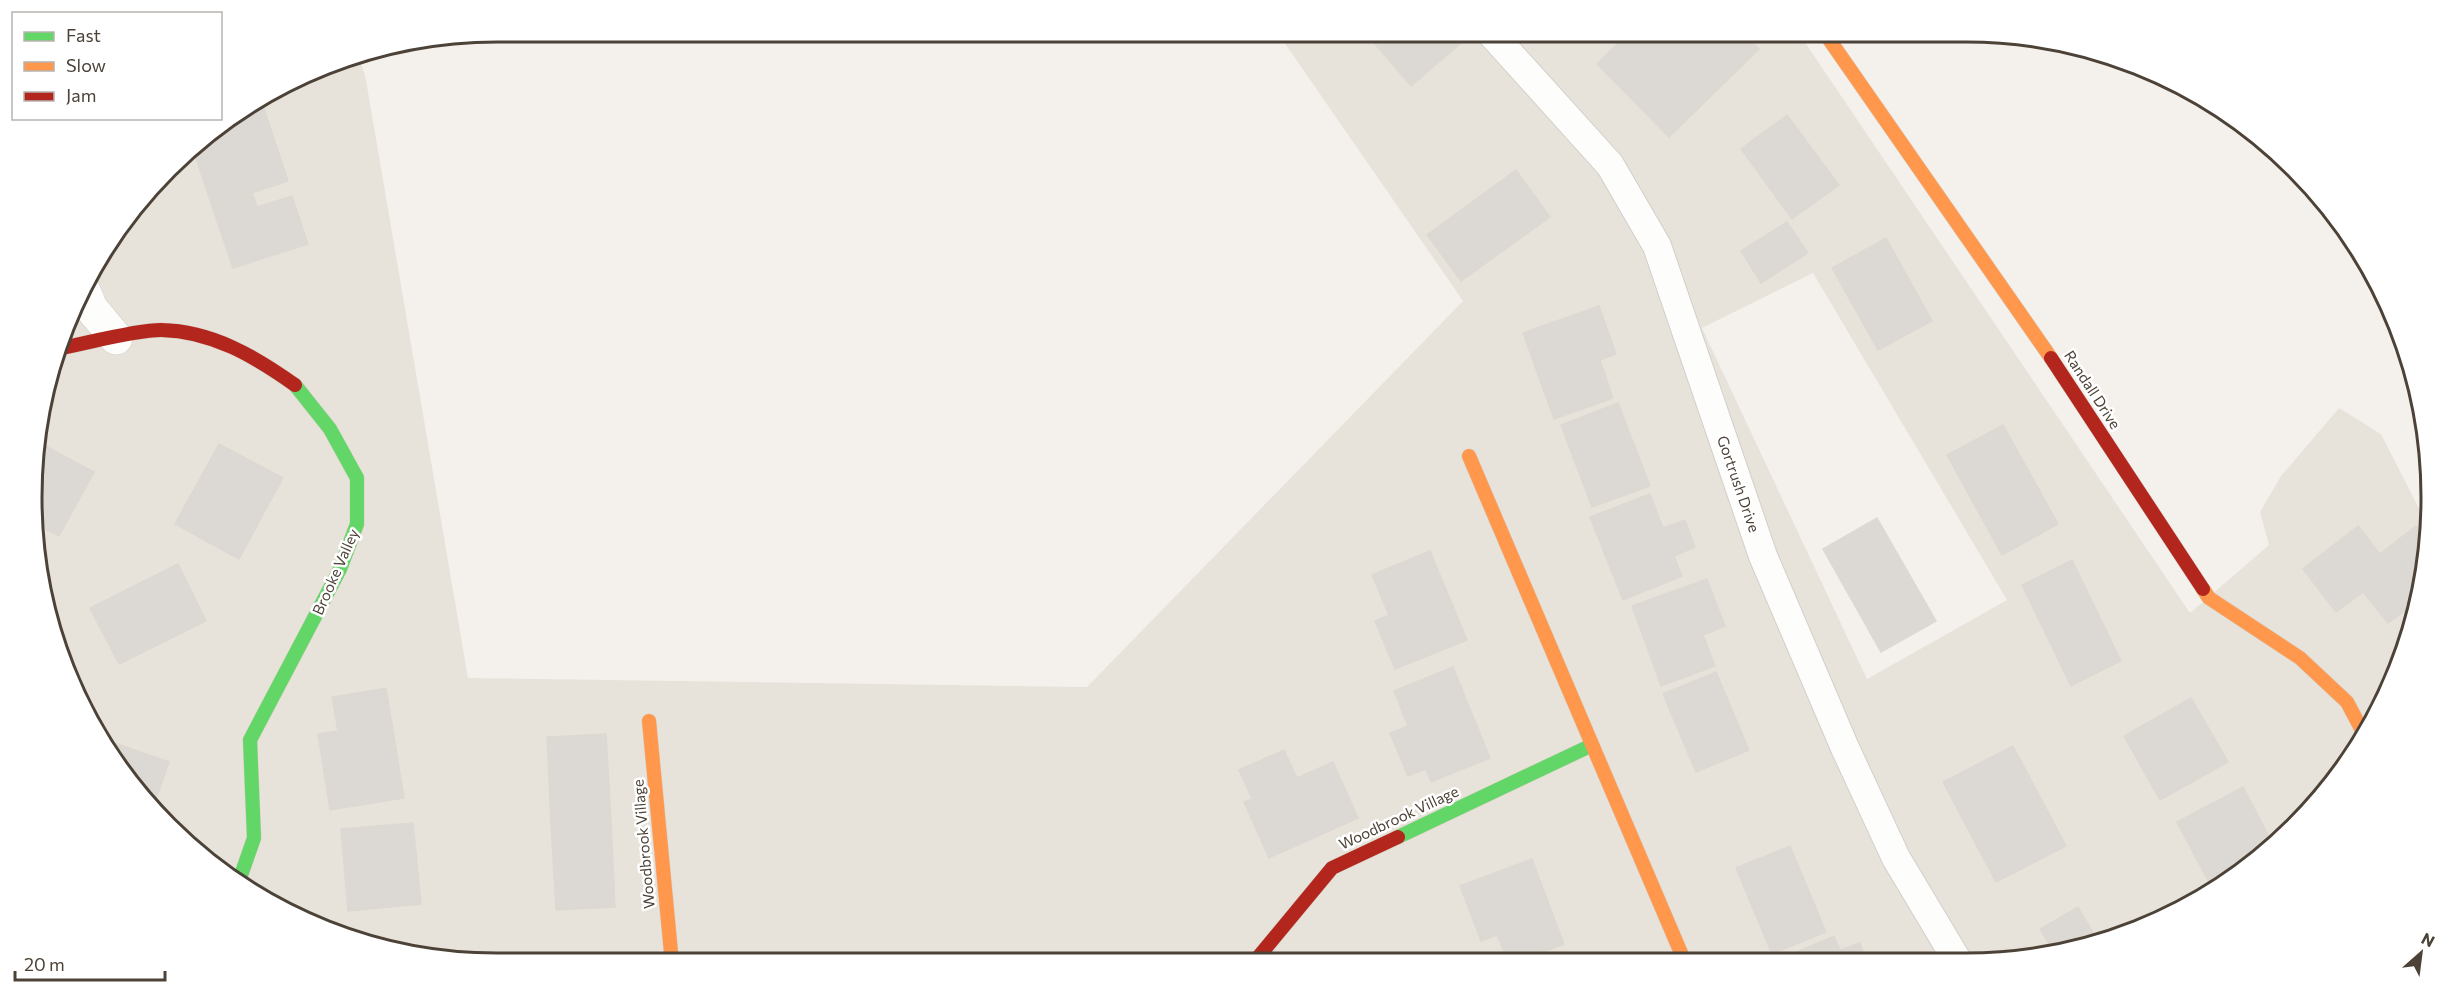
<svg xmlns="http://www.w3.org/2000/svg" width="2463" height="995" font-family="Commissioner,sans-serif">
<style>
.residential{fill:#e8e3da;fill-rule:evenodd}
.building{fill:#dcd8d3;stroke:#ddd8d2;stroke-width:1.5}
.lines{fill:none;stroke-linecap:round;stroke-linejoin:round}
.lane-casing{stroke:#d2cfca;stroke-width:30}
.street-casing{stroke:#d2cfca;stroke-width:34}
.fast-casing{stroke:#d6d0c4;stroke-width:15}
.slow-casing{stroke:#d6d0c4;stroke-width:15}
.jam-casing{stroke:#d6d0c4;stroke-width:15}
.lane{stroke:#fdfdfc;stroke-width:28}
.street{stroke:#fdfdfc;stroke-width:33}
.fast{stroke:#63d668;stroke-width:14}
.slow{stroke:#ff974d;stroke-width:14}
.jam{stroke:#b3261e;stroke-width:14}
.labels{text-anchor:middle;stroke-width:5;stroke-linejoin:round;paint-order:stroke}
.street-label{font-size:15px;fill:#4c4237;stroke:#fff}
.rim{fill:none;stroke:#4c4237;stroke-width:3}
</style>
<rect width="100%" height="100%" fill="#f4f1ed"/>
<!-- residential -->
<path class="residential" d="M1277 32H1798L2190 613 2269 545 2260 512 2281 476 2339 408 2381 434 2429 528 2428 558 2407 647 2353 757 2272 848 2171 916 2027 959 498 963 348 939 214 867 110 756 67 676 41 589 36 436 56 348 94 265 191 147 265 94 347 56 359 54 366 80 468 678 1087 687 1463 301ZM1813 273 2007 600 1867 679 1702 328Z"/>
<!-- building -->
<g class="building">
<path d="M1365 32H1450L1460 44 1411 86Z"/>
<path d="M1629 32H1742L1759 49 1669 137 1597 64Z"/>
<path d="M260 97 288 181 212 206 192 146Z"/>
<path d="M1787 115 1839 185 1792 219 1741 149Z"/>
<path d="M1516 170 1550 217 1461 281 1427 235Z"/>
<path d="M252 193 257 207 292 196 308 244 233 268 212 206Z"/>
<path d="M1787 222 1808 253 1761 283 1741 251Z"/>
<path d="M1886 238 1932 321 1878 350 1832 268Z"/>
<path d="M1599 306 1616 354 1600 360 1613 398 1554 419 1523 333Z"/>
<path d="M1618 403 1650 486 1592 507 1561 425Z"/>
<path d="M2003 425 2058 524 2002 555 1947 455Z"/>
<path d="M36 441 94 472 59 536 38 525Z"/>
<path d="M219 444 283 478 261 518 197 484Z"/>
<path d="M197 484 261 518 239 559 175 524Z"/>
<path d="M1650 494 1663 528 1685 520 1695 547 1674 556 1682 576 1623 600 1590 517Z"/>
<path d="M1877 518 1936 621 1881 652 1823 549Z"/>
<path d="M2358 526 2380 554 2416 526 2428 541V558L2417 602 2388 623 2363 592 2336 612 2303 569Z"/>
<path d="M1430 551 1467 640 1395 669 1375 621 1389 615 1372 575Z"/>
<path d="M2072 560 2121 661 2071 686 2022 585Z"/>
<path d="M178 564 206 621 119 664 90 608Z"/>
<path d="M1707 579 1725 626 1703 635 1715 666 1661 686 1632 606Z"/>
<path d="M1453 667 1490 758 1431 782 1426 769 1408 776 1390 733 1408 726 1394 691Z"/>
<path d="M1716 672 1749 750 1696 772 1663 694Z"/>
<path d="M386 688 404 798 330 810 318 734 338 731 332 697Z"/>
<path d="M2191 698 2228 762 2160 800 2124 736Z"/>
<path d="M606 734 611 820 551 823 547 737Z"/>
<path d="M100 738 169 762 154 804 110 756Z"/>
<path d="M2013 746 2066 846 1996 882 1943 782Z"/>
<path d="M1284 750 1297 778 1333 762 1358 818 1269 858 1244 802 1252 799 1239 770Z"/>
<path d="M2243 787 2274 846 2212 888 2177 822Z"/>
<path d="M611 820 615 907 556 910 551 823Z"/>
<path d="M413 823 421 904 348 911 341 829Z"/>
<path d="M1790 846 1826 932 1772 954 1736 868Z"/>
<path d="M1532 859 1564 944 1519 961H1508L1497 935 1481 941 1460 886Z"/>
<path d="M2078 907 2096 938 2053 951 2040 929Z"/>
<path d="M1834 936 1840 950 1860 943 1866 960H1778Z"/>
<path d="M620 954 621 963H556V960Z"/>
</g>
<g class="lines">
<!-- lane casing -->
<g class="lane-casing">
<path id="lane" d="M1490 32 1610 165 1657 246 1763 556 1845 748 1896 858 1957 960"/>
</g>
<!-- street casing -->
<g class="street-casing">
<path id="street" d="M83 289 91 308 116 338"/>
</g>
<!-- fast casing -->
<g class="fast-casing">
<g id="fast">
<path d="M1398 837 1590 746"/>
<path d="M239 881 254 838 250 740 340 569 357 524V478L330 429 295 385"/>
</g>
</g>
<!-- slow casing -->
<g class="slow-casing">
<g id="slow">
<path d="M1824 32 2051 358"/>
<path d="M1469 456 1684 960"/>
<path d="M2203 589 2209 598 2300 658 2347 702 2364 734"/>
<path d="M649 721 672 963"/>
</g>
</g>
<!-- jam casing -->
<g class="jam-casing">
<g id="jam">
<path d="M56 349C84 344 134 330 161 330 212 331 254 356 295 385"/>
<path d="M2051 358 2203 589"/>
<path d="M1255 961 1332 868 1398 837"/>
</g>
</g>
<!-- lane -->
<use href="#lane" class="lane"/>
<!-- street -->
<use href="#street" class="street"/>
<!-- fast -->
<use href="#fast" class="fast"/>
<!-- slow -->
<use href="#slow" class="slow"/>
<!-- jam -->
<use href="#jam" class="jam"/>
</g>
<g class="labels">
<!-- street labels -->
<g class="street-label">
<text transform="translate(2092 390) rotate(57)" y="5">Randall Drive</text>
<text transform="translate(1738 484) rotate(71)" y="5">Gortrush Drive</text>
<text transform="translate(336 572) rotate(-66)" y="5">Brooke Valley</text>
<text transform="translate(1399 818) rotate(-25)" y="5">Woodbrook Village</text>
<text transform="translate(644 844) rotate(-95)" y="5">Woodbrook Village</text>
</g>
</g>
<!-- crop -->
<path d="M0 0H2463V995H0ZM497 42H1966A455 455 0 0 1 2421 497V498A455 455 0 0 1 1966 953H497A455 455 0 0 1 42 498V497A455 455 0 0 1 497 42Z" fill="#fff" fill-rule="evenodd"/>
<path class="rim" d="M497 42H1966A455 455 0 0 1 2421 497V498A455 455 0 0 1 1966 953H497A455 455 0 0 1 42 498V497A455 455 0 0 1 497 42Z"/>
<!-- legend -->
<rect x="12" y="12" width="210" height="108" fill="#ffffff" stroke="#b7b3af" stroke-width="1.5"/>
<rect x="24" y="32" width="30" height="9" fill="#63d668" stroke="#b7b3af" stroke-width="1.5"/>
<text x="66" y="42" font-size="18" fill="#4c4237">Fast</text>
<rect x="24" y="62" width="30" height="9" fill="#ff974d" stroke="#b7b3af" stroke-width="1.5"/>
<text x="66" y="72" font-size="18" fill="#4c4237">Slow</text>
<rect x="24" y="92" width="30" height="9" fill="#b3261e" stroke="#b7b3af" stroke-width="1.5"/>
<text x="66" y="102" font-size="18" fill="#4c4237">Jam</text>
<!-- north arrow -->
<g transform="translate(2421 953) rotate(28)" stroke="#ffffff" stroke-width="4.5" paint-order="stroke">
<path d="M0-4.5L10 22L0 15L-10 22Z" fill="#4c4237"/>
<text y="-9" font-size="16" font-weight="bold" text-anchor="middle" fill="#4c4237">N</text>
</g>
<!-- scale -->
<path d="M15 971v9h150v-9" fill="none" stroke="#4c4237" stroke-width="3"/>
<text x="24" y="971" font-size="18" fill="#4c4237" stroke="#ffffff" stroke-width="4.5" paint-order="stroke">20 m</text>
</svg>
